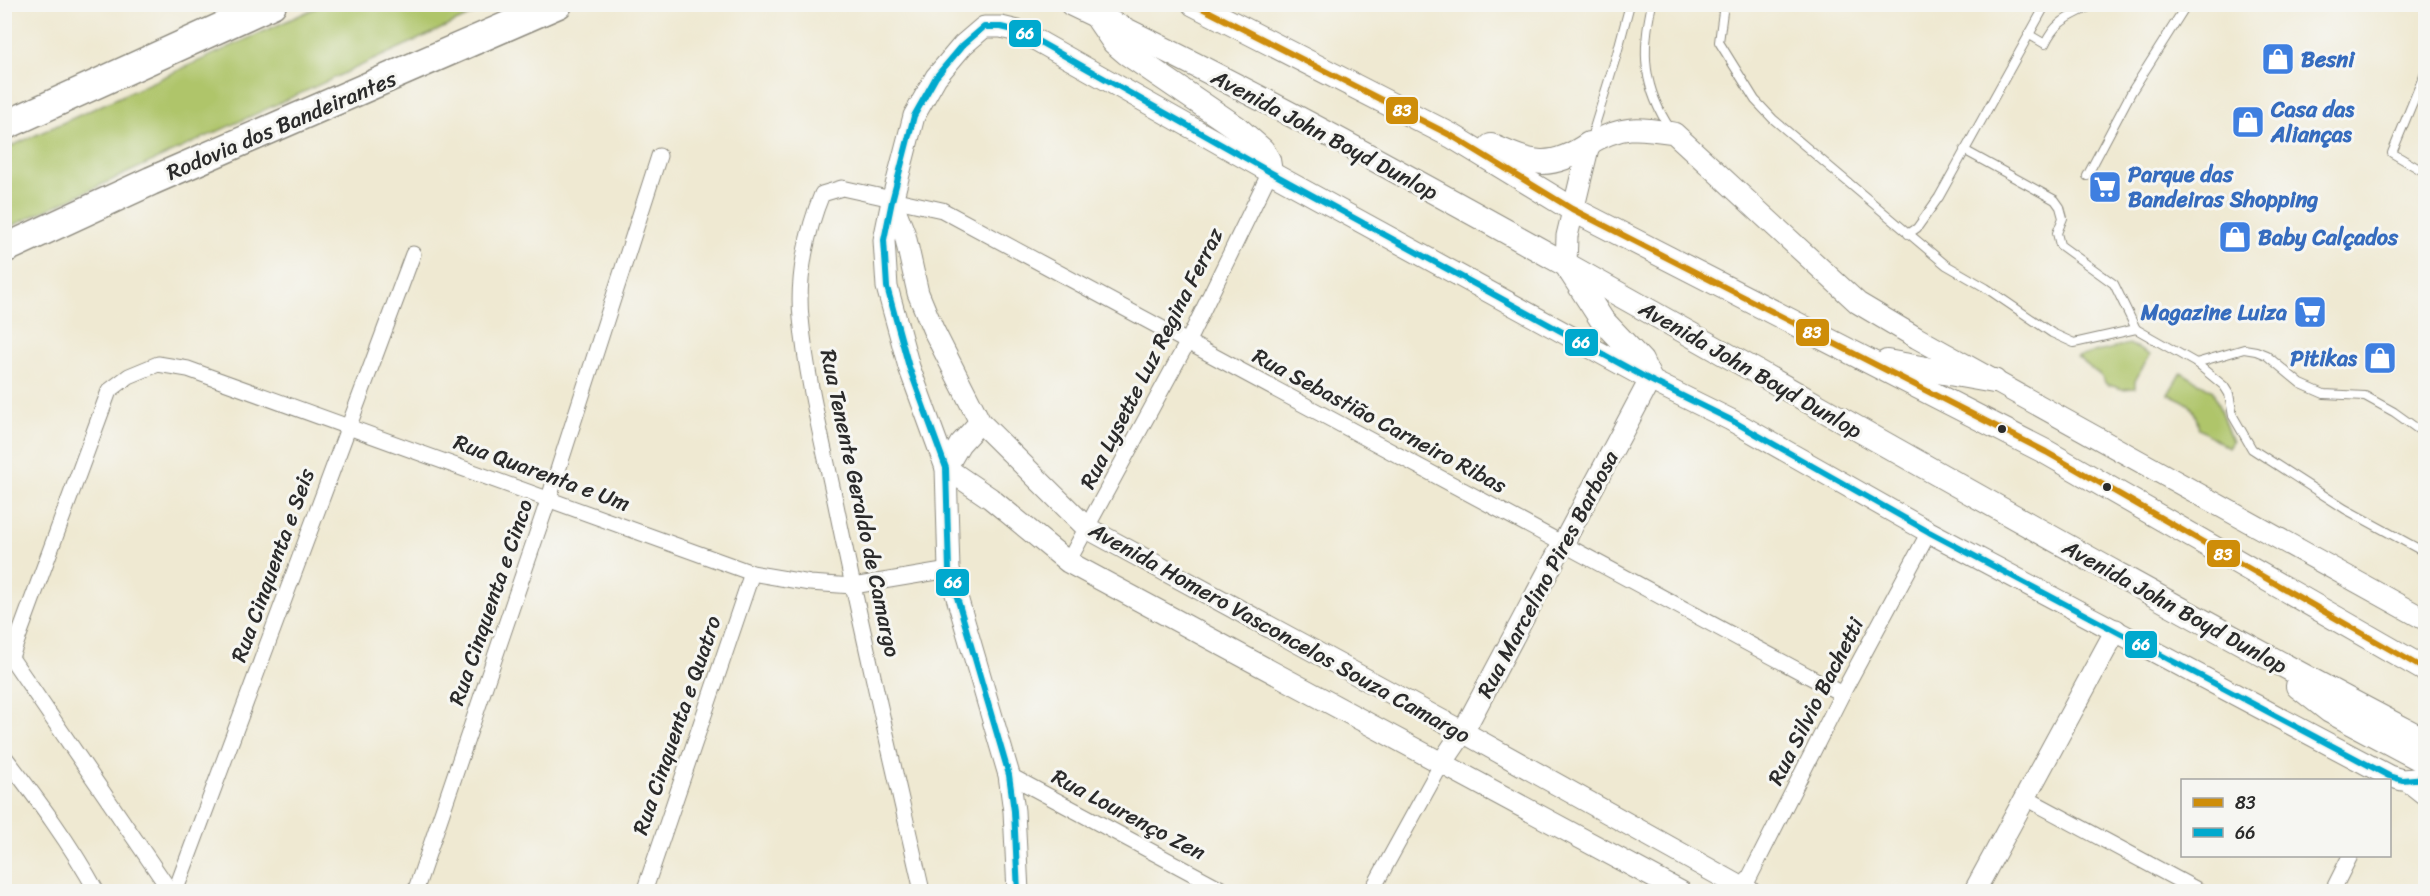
<svg xmlns="http://www.w3.org/2000/svg" width="2430" height="896" font-family="Sriracha,sans-serif">
<style>
.green{fill:#afc56a;stroke:#6d784a;stroke-width:1.5}
.lines{fill:none;stroke-linecap:round;stroke-linejoin:round}
.lane-casing{stroke:#8d8a7e;stroke-width:10}
.street-casing{stroke:#8d8a7e;stroke-width:17}
.secondary-casing{stroke:#8d8a7e;stroke-width:23}
.primary-casing{stroke:#8d8a7e;stroke-width:26}
.highway-casing{stroke:#8d8a7e;stroke-width:31}
.lane{stroke:#fff;stroke-width:8}
.street{stroke:#fff;stroke-width:15}
.secondary{stroke:#fff;stroke-width:21}
.primary{stroke:#fff;stroke-width:24}
.highway{stroke:#fff;stroke-width:28}
.bus-1-casing{stroke:#f6f6f2;stroke-width:10}
.bus-2-casing{stroke:#f6f6f2;stroke-width:10}
.bus-1{stroke:#ce8d09;stroke-width:6}
.bus-2{stroke:#00a9ce;stroke-width:6}
.bus-dot{fill:#2b2b2b;stroke:#f6f6f2;stroke-width:2}
.labels{text-anchor:middle;stroke-width:6;stroke-linejoin:round;paint-order:stroke}
.shop-label{font-size:22px;font-weight:bold;fill:#366cbe;stroke:#f6f6f2;text-anchor:start}
.street-label{font-size:22px;fill:#2b2b2b;stroke:#f6f6f2}
.line-badge{stroke:#f6f6f2;stroke-width:2}
.badge-label{font-size:16px;text-anchor:middle;font-weight:bold;fill:#fff}
</style>
<rect width="100%" height="100%" fill="#f6f6f2"/>
<filter id="ink" filterUnits="userSpaceOnUse"><feTurbulence type="fractalNoise" baseFrequency=".0167" numOctaves="2"/><feDisplacementMap in="SourceGraphic" scale="12" xChannelSelector="R" yChannelSelector="G"/><feConvolveMatrix kernelMatrix="1 2 1 2 8 2 1 2 1" color-interpolation-filters="sRGB"/></filter>
<filter id="wash" filterUnits="userSpaceOnUse"><feTurbulence type="fractalNoise" baseFrequency=".008" numOctaves="4" result="noise"/><feDisplacementMap in="SourceGraphic" scale="24" xChannelSelector="R" yChannelSelector="G"/><feGaussianBlur stdDeviation="1.35" result="paint"/><feColorMatrix in="noise" values="0 0 0 0 0 0 0 0 0 0 0 0 0 0 0 0 0 1.4 0 .05"/><feComposite in="paint" operator="in"/></filter>
<g filter="url(#wash)">
<rect width="100%" height="100%" fill="#efe9d2"/>
<!-- green -->
<g class="green">
<path d="M322 5H493L5 229V149Z"/>
<path d="M2129 344 2150 355 2135 381V388L2122 389 2106 384 2102 377 2077 357Z"/>
<path d="M2181 372 2213 391 2232 442 2228 448 2199 429C2194 405 2191 403 2168 394Z"/>
</g>
</g>
<g filter="url(#ink)">
<g class="lines">
<!-- lane casing -->
<g class="lane-casing">
<g id="lane">
<path d="M1652 4C1641 52 1643 88 1671 130"/>
<path d="M1724 4 1719 42 1755 100 1773 119 1946 265 1986 288 2052 333 2074 343 2136 329"/>
<path d="M2028 34 2045 44C2057 18 2072 17 2094 4"/>
<path d="M2426 70 2392 153 2426 173"/>
<path d="M1591 138 1616 57 1630 4"/>
<path d="M1964 150 2055 200 2060 207 2063 218 2057 233 2060 245 2114 284 2136 329 2196 363 2224 386 2229 394 2233 416 2252 449 2345 509 2426 553"/>
<path d="M2087 176 2132 91 2187 4"/>
<path d="M1908 234 1917 228 1939 197 2046 4"/>
<path d="M2196 363 2244 349 2256 351 2266 355 2301 384 2324 394 2365 396 2394 412 2426 435"/>
</g>
</g>
<!-- street casing -->
<g class="street-casing">
<g id="street">
<path d="M1068 562 1187 343 1270 172"/>
<path d="M5 649 171 892"/>
<path d="M11 657 109 391 129 376 158 364 188 369 752 573 810 583 853 586 949 570"/>
<path d="M4 756C38 800 70 843 97 892"/>
<path d="M1009 775 1227 892"/>
<path d="M2402 780 2426 799"/>
<path d="M2026 798 2201 892"/>
<path d="M922 891C893 764 863 637 837 510 824 447 807 383 801 318 797 279 807 230 822 194L842 188 942 210 1842 694"/>
<path d="M175 892 413 254"/>
<path d="M415 892 549 498 659 156"/>
<path d="M644 892 752 573"/>
<path d="M1371 892 1442 763"/>
<path d="M1742 892 1842 694 1929 532"/>
<path d="M2332 892 2350 856"/>
</g>
</g>
<!-- secondary casing -->
<g class="secondary-casing">
<g id="secondary">
<path d="M892 201 905 235 918 293 933 329 980 422 1087 528 1463 732 1750 892"/>
<path d="M1566 265 1567 236 1589 144C1623 125 1636 127 1674 133L1858 303 1917 338 2426 620"/>
<path d="M946 468 990 498 1068 562 1681 892"/>
<path d="M946 468 960 444 980 422"/>
<path d="M1442 763 1463 732 1650 380"/>
<path d="M1018 892 1014 811 1009 775 949 570 946 468 909 367 887 287 884 240 892 201 914 116 936 77 963 45 984 27H1001L1022 32 1270 172 1650 380 1731 420 1929 532 2389 776 2402 780 2426 778"/>
<path d="M1974 892 2116 630"/>
</g>
</g>
<!-- primary casing -->
<g class="primary-casing">
<g id="primary">
<path d="M1072 4C1240 84 1403 174 1565 264 1852 424 2135 589 2426 741"/>
<path d="M1194 4 1452 136 1572 209 2046 452 2426 670"/>
<path d="M1099 20 1114 42 1127 53 1237 128 1262 150 1268 160 1270 172"/>
<path d="M1491 146C1532 164 1550 171 1589 144"/>
<path d="M1569 269 1602 320 1641 361 1650 380"/>
<path d="M1887 362 1994 381"/>
<path d="M2298 686 2330 711 2426 762"/>
</g>
</g>
<!-- highway casing -->
<g class="highway-casing">
<g id="highway">
<path d="M4 126 272 4"/>
<path d="M4 249 151 181 558 4"/>
</g>
</g>
<!-- lane -->
<use href="#lane" class="lane"/>
<!-- street -->
<use href="#street" class="street"/>
<!-- secondary -->
<use href="#secondary" class="secondary"/>
<!-- primary -->
<use href="#primary" class="primary"/>
<!-- highway -->
<use href="#highway" class="highway"/>
<!-- bus-1 casing -->
<g class="bus-1-casing">
<path id="bus-1" d="M1194 4 1452 136 1572 209 2046 452 2426 670"/>
</g>
<!-- bus-2 casing -->
<g class="bus-2-casing">
<path id="bus-2" d="M1018 892 1014 811 1009 775 949 570 946 468 909 367 887 287 884 240 892 201 914 116 936 77 963 45 984 27H1001L1022 32 1270 172 1650 380 1731 420 1929 532 2389 776 2402 780 2426 778"/>
</g>
<!-- bus-1 -->
<use href="#bus-1" class="bus-1"/>
<!-- bus-2 -->
<use href="#bus-2" class="bus-2"/>
</g>
</g>
<!-- icons -->
<defs>
<g id="shop-square" transform="scale(1.725)"><rect x="-9" y="-9" width="18" height="18" rx="4" fill="#3f7fe0" stroke="#f6f6f2"/><path d="M-5-2.5h2.3a2.7 3.5 0 0 1 5.4 0H5L5.5 6h-11ZM-1.5-2.5h3a1.5 2.3 0 0 0-3 0Z" fill="#fff"/></g>
<g id="supermarket-square" transform="scale(1.725)"><rect x="-9" y="-9" width="18" height="18" rx="4" fill="#3f7fe0" stroke="#f6f6f2"/><path d="M-6-5.5h2.5l.6 2H6L4.5 2H-2.5L-4.4-4H-6ZM-1.5 3.2a1.3 1.3 0 1 0 .1 0ZM3 3.2a1.3 1.3 0 1 0 .1 0Z" fill="#fff"/></g>
</defs>
<g fill-rule="evenodd">
<use href="#shop-square" x="2278" y="59"/>
<use href="#shop-square" x="2248" y="122"/>
<use href="#supermarket-square" x="2105" y="187"/>
<use href="#shop-square" x="2235" y="237"/>
<use href="#supermarket-square" x="2310" y="312"/>
<use href="#shop-square" x="2380" y="358"/>
</g>
<!-- markers -->
<g class="bus-dot">
<circle cx="2002" cy="429" r="5"/>
<circle cx="2107" cy="487" r="5"/>
</g>
<g class="labels">
<!-- shop labels -->
<g class="shop-label">
<text x="2301" y="67">Besni</text>
<text x="2271" y="117">Casa das<tspan x="2271" dy="25">Alianças</tspan></text>
<text x="2128" y="182">Parque das<tspan x="2128" dy="25">Bandeiras Shopping</tspan></text>
<text x="2258" y="245">Baby Calçados</text>
<text x="2287" y="320" text-anchor="end">Magazine Luiza</text>
<text x="2357" y="366" text-anchor="end">Pitikas</text>
</g>
<!-- street labels -->
<g class="street-label">
<text transform="translate(281 125) rotate(-23)" y="8">Rodovia dos Bandeirantes</text>
<text transform="translate(1325 134) rotate(28)" y="8">Avenida John Boyd Dunlop</text>
<text transform="translate(1151 358) rotate(-63)" y="8">Rua Lysette Luz Regina Ferraz</text>
<text transform="translate(1751 369) rotate(30)" y="8">Avenida John Boyd Dunlop</text>
<text transform="translate(1380 420) rotate(28)" y="8">Rua Sebastião Carneiro Ribas</text>
<text transform="translate(542 472) rotate(20)" y="8">Rua Quarenta e Um</text>
<text transform="translate(861 503) rotate(78)" y="8">Rua Tenente Geraldo de Camargo</text>
<text transform="translate(272 565) rotate(-70)" y="8">Rua Cinquenta e Seis</text>
<text transform="translate(1547 574) rotate(-62)" y="8">Rua Marcelino Pires Barbosa</text>
<text transform="translate(490 602) rotate(-71)" y="8">Rua Cinquenta e Cinco</text>
<text transform="translate(2175 606) rotate(29)" y="8">Avenida John Boyd Dunlop</text>
<text transform="translate(1280 632) rotate(29)" y="8">Avenida Homero Vasconcelos Souza Camargo</text>
<text transform="translate(1815 701) rotate(-63)" y="8">Rua Silvio Bachetti</text>
<text transform="translate(676 725) rotate(-71)" y="8">Rua Cinquenta e Quatro</text>
<text transform="translate(1129 814) rotate(28)" y="8">Rua Lourenço Zen</text>
</g>
</g>
<g class="line-badge">
<rect x="1008" y="19" width="34" height="29" rx="6" fill="#00a9ce"/>
<rect x="1385" y="96" width="34" height="29" rx="6" fill="#ce8d09"/>
<rect x="1795" y="318" width="35" height="29" rx="6" fill="#ce8d09"/>
<rect x="1564" y="328" width="35" height="29" rx="6" fill="#00a9ce"/>
<rect x="2206" y="539" width="35" height="29" rx="6" fill="#ce8d09"/>
<rect x="935" y="568" width="35" height="29" rx="6" fill="#00a9ce"/>
<rect x="2124" y="630" width="34" height="29" rx="6" fill="#00a9ce"/>
</g>
<g class="badge-label">
<text x="1025" y="39">66</text>
<text x="1402" y="116">83</text>
<text x="1812" y="338">83</text>
<text x="1581" y="348">66</text>
<text x="2223" y="560">83</text>
<text x="953" y="588">66</text>
<text x="2141" y="650">66</text>
</g>
<!-- margin -->
<rect width="2430" height="896" fill="none" stroke="#f6f6f2" stroke-width="24"/>
<!-- legend -->
<rect x="2181" y="779" width="210" height="78" fill="#f6f6f2" stroke="#a5a5a2" stroke-width="1.5"/>
<rect x="2193" y="798" width="30" height="9" fill="#ce8d09" stroke="#a5a5a2" stroke-width="1.5"/>
<text x="2235" y="809" font-size="18" fill="#2b2b2b">83</text>
<rect x="2193" y="828" width="30" height="9" fill="#00a9ce" stroke="#a5a5a2" stroke-width="1.5"/>
<text x="2235" y="839" font-size="18" fill="#2b2b2b">66</text>
</svg>
